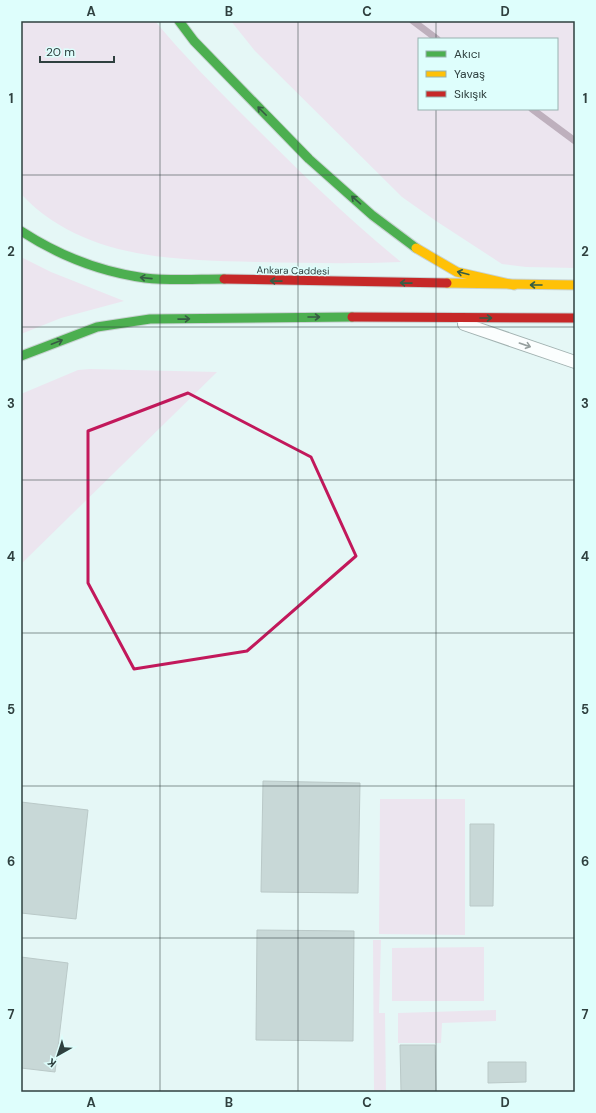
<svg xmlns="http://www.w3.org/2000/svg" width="596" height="1113" font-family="'DM Sans',sans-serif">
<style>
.green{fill:#ece5ef;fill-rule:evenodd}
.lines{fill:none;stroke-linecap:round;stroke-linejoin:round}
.stream{stroke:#beb0bd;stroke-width:7}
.building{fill:#c8d8d7;stroke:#bac9c8}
.lane-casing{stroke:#a2b2b1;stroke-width:14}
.fast-casing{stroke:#c8d2d2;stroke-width:11}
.slow-casing{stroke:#c8d2d2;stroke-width:11}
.jam-casing{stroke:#c8d2d2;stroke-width:11}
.lane{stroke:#fbfefe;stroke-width:12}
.fast{stroke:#4caf50;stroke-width:9}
.slow{stroke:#ffc107;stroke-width:9}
.jam{stroke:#c62828;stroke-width:9}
.oneway{stroke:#365c43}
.oneway2{stroke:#959f9e}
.marked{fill:none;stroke:#c2185b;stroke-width:3;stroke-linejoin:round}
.grid{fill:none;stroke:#2f403f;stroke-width:1;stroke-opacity:0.55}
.labels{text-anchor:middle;stroke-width:3;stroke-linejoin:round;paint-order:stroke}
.street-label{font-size:10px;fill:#2f403f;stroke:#defefc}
.neatline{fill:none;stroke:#2f403f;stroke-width:1.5}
.grid-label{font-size:13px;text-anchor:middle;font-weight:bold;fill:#2f403f}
</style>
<rect width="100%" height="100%" fill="#e5f7f6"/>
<!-- green -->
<g class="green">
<path d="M21 21H155C184 56 217 89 249 121 298 170 347 218 401 262 353 264 306 263 259 262 175 260 83 260 21 194Z"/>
<path d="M231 21H575V268L526 267 502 264 436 221 402 197 255 51ZM419 39H557V109H419Z"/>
<path d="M21 257 51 272 124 301 61 318 21 334Z"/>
<path d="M90 369 217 372 21 564V394L78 370Z"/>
<path d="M380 799H465V935L379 934Z"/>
<path d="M373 940H381L379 1013H385L386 1092H374Z"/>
<path d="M484 947V1001H392V948Z"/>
<path d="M496 1010V1021L442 1023 441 1043H398V1013Z"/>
</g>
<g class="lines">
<!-- stream -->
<g class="stream">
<path d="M413 21 437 39"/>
<path d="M532 109 575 141"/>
</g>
</g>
<!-- building -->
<g class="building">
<path d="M263 781 360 783 358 893 261 892Z"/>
<path d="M21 802 88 810 76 919 21 913Z"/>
<path d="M470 824H494L493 906H470Z"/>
<path d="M257 930 354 931 353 1041 256 1040Z"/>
<path d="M21 957 68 963 55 1072 21 1068Z"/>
<path d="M400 1045H435L436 1092H401Z"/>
<path d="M488 1062H526V1082L488 1083Z"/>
</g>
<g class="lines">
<!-- lane casing -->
<g class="lane-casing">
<path id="lane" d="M464 324 575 362"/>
</g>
<!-- fast casing -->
<g class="fast-casing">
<g id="fast">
<path d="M179 21 194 41 309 159 372 215 416 248"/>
<path d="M21 231C58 255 101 272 145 278 171 281 198 279 224 279"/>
<path d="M21 356 97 327 150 319 352 317"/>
</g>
</g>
<!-- slow casing -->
<g class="slow-casing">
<g id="slow">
<path d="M416 248 457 272 514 285"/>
<path d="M447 283 575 285"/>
</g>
</g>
<!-- jam casing -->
<g class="jam-casing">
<g id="jam">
<path d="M224 279 447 283"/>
<path d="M352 317 575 318"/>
</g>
</g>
<!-- lane -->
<use href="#lane" class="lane"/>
<!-- fast -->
<use href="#fast" class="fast"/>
<!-- slow -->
<use href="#slow" class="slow"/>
<!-- jam -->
<use href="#jam" class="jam"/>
</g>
<!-- one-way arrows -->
<defs><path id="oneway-shaft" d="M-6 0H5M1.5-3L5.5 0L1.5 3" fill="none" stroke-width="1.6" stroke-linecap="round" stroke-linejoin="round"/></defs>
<g class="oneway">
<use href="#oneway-shaft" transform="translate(262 111) rotate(-135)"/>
<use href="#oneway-shaft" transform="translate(356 200) rotate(-139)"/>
<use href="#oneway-shaft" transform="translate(463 273) rotate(-166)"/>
<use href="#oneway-shaft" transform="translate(146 278) rotate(-174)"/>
<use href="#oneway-shaft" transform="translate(276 281) rotate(-179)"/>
<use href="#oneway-shaft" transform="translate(406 283) rotate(-179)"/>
<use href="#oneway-shaft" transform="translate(536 285) rotate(-180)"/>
<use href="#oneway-shaft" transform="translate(314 317)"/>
<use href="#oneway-shaft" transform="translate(486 318)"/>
<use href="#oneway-shaft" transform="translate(184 319) rotate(-1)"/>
<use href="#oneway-shaft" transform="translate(57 342) rotate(-21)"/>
</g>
<use class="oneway2" href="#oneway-shaft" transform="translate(525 345) rotate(19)"/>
<!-- marked area -->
<path class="marked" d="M188 393 311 457 356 556 247 651 134 669 88 583V431Z"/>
<!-- grid -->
<path class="grid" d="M160 21V1092M298 21V1092M436 21V39M436 109V1092M21 175H575M21 327H575M21 480H575M21 633H575M21 786H575M21 938H575"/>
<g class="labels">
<!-- street labels -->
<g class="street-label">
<text transform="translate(293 270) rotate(1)" y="4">Ankara Caddesi</text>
</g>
</g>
<!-- border -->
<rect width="596" height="1113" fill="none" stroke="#defefc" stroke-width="44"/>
<!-- legend -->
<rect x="418" y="38" width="140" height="72" fill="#defefc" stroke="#98b2b0"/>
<rect x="426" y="51" width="20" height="6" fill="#4caf50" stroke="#98b2b0"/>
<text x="454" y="58" font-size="12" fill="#2f403f">Akıcı</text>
<rect x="426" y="71" width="20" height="6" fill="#ffc107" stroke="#98b2b0"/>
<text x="454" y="78" font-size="12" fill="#2f403f">Yavaş</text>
<rect x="426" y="91" width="20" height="6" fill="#c62828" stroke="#98b2b0"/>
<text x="454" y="98" font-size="12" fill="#2f403f">Sıkışık</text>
<!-- north arrow -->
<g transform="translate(58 1055) rotate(219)" stroke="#defefc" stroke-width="3" paint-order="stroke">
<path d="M0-3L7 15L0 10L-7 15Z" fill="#2f403f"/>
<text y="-6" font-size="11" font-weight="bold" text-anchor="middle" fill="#2f403f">K</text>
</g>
<!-- scale -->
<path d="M40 56v6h74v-6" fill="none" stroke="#2f403f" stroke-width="2"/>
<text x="46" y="56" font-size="12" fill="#2f403f" stroke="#defefc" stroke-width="3" paint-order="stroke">20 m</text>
<rect x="22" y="22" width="552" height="1069" class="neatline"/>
<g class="grid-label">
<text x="91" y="16">A</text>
<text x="229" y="16">B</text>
<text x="367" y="16">C</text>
<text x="505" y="16">D</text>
<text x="11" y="103">1</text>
<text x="585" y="103">1</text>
<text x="11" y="256">2</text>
<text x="585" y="256">2</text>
<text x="11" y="408">3</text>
<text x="585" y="408">3</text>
<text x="11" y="561">4</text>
<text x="585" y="561">4</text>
<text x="11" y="714">5</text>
<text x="585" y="714">5</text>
<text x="11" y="866">6</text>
<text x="585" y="866">6</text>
<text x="11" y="1019">7</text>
<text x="585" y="1019">7</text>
<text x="91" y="1107">A</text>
<text x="229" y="1107">B</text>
<text x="367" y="1107">C</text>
<text x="505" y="1107">D</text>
</g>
</svg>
